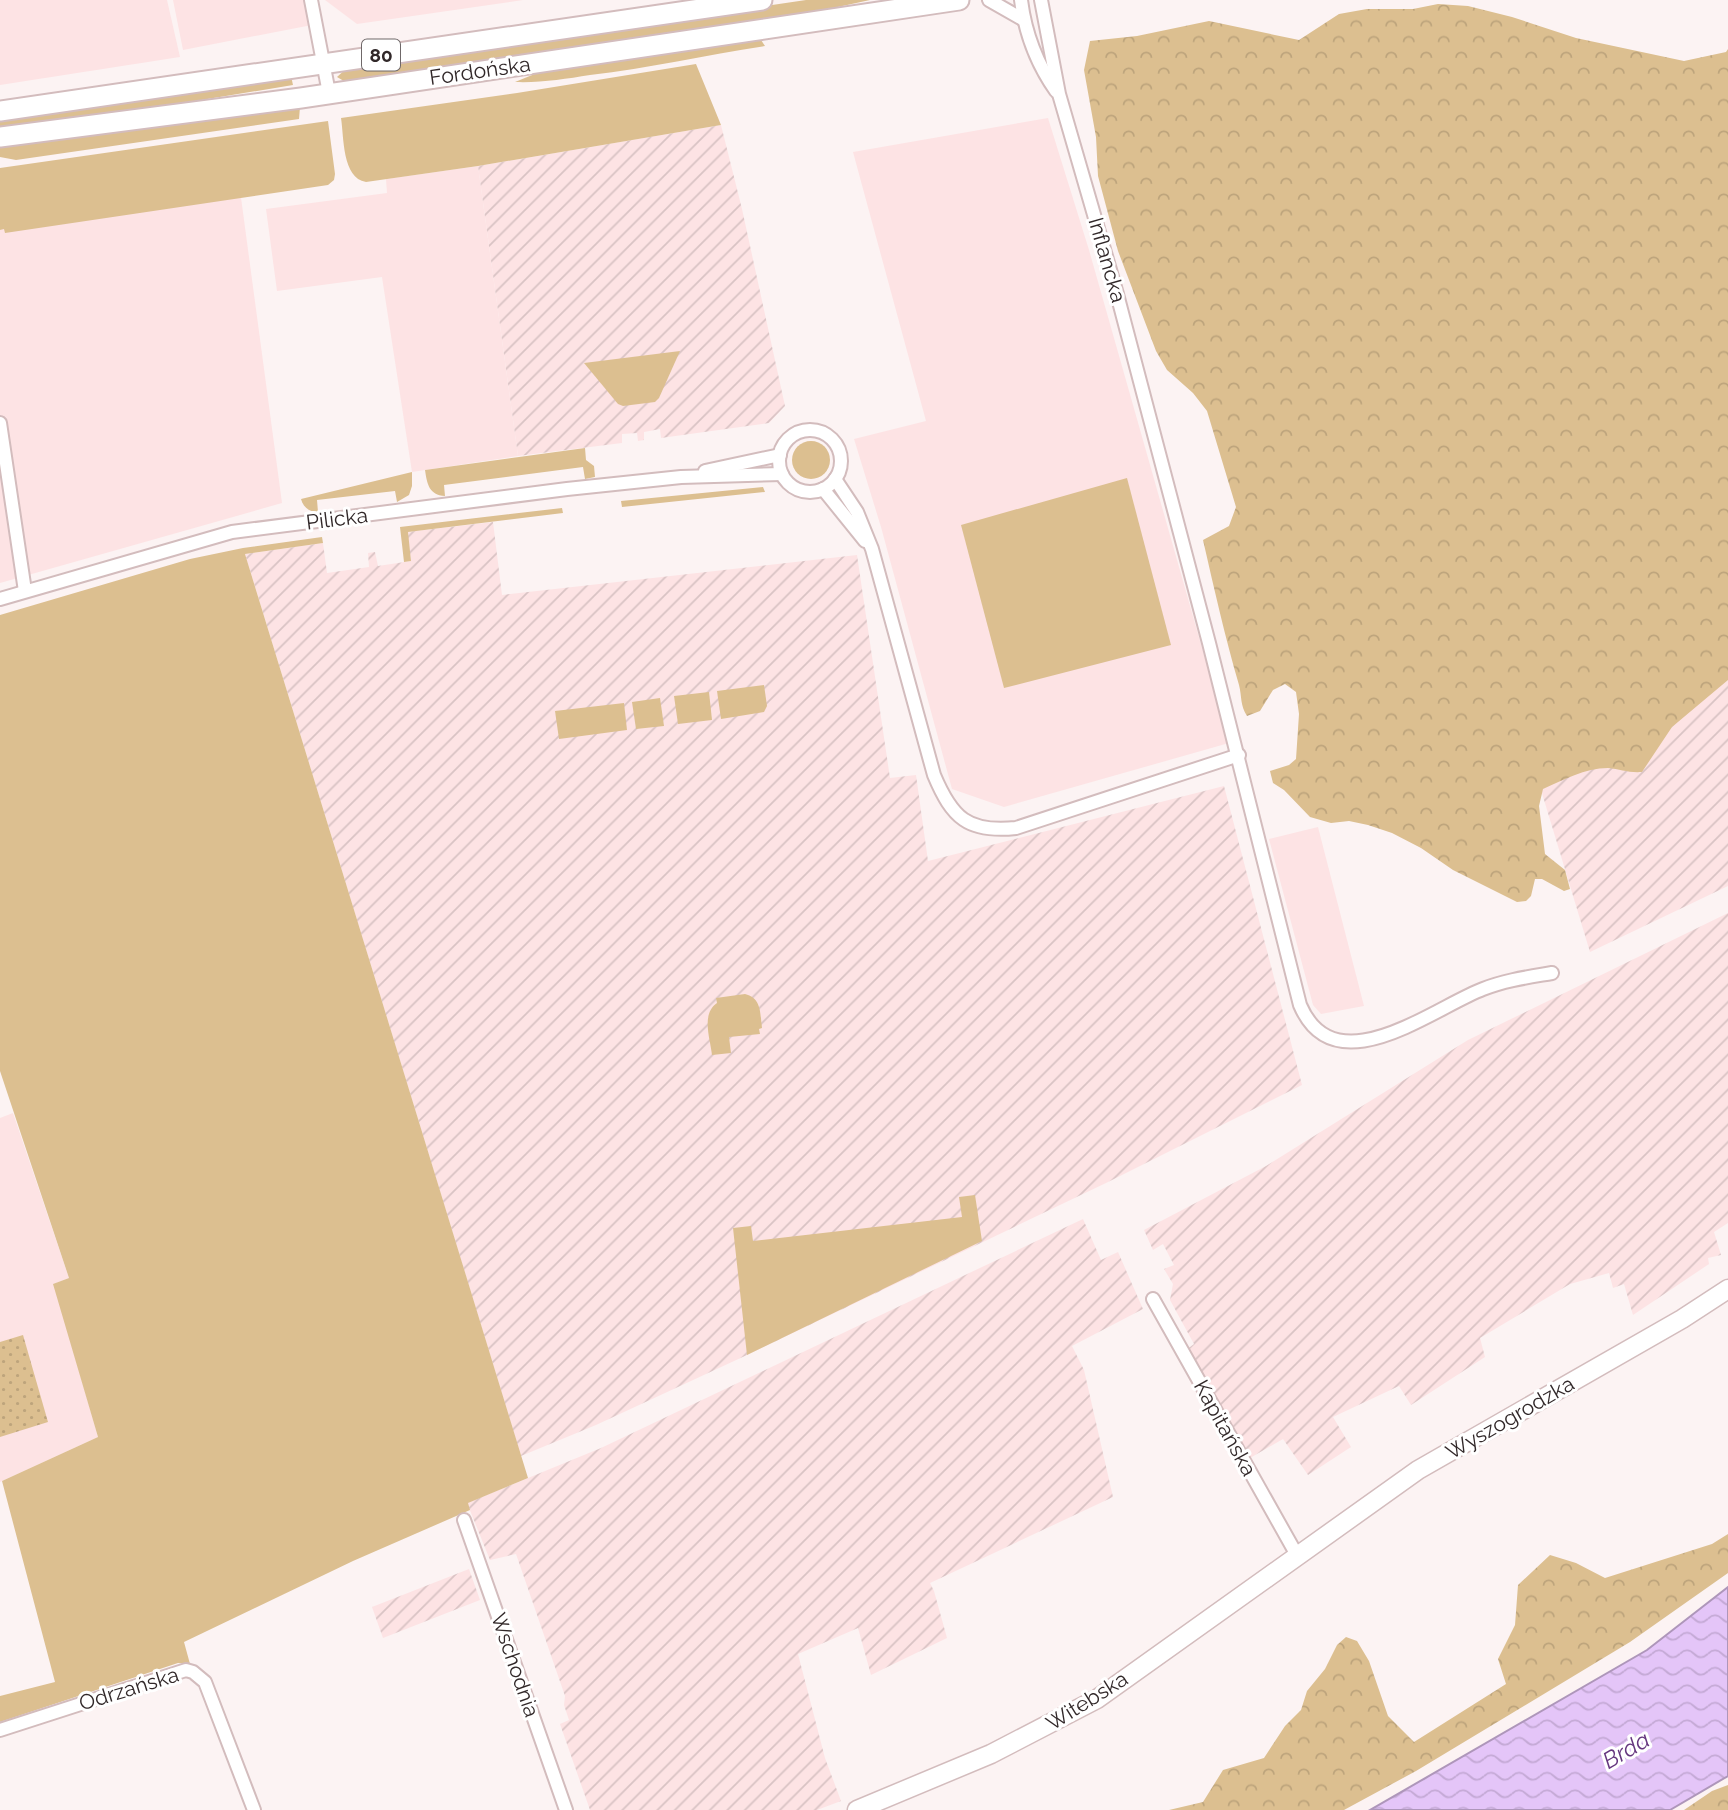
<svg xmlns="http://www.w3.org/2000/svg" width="1728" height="1810" font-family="Raleway,sans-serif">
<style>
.built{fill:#fde3e4}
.industrial{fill:url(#industrial-furrows)}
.grass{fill:#dcbf90}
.forest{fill:url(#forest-crowns)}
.park{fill:url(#park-dots)}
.water{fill:url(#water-waves);stroke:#ae96ba;stroke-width:2}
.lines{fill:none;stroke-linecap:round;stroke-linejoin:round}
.street-casing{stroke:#d3bcbd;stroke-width:16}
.secondary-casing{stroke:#d3bcbd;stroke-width:21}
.primary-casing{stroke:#d3bcbd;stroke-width:23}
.street{stroke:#fff;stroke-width:12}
.secondary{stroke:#fff;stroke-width:18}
.primary{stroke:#fff;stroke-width:19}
.labels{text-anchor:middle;stroke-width:6;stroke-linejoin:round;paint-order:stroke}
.shield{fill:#fff;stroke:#6f6869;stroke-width:2}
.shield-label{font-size:19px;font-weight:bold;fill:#312829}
.street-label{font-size:21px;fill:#312829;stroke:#fff}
.water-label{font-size:23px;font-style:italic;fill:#65367f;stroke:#fff}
</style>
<defs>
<pattern id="industrial-furrows" width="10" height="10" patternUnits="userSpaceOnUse" patternTransform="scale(1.75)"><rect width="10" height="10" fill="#fde3e4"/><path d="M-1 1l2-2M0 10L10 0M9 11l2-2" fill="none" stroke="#d9c3c4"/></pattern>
<pattern id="forest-crowns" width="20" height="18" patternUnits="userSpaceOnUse" patternTransform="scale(1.75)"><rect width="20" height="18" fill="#dcbf90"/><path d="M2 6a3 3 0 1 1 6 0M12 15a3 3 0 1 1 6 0" fill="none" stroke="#bda47c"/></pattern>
<pattern id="park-dots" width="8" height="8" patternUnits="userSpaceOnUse" patternTransform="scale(1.75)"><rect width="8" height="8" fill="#dcbf90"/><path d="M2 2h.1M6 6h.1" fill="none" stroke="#bda47c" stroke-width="1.8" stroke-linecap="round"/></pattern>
<pattern id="water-waves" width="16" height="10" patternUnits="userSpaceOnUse" patternTransform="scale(1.75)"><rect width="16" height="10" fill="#e4c5f8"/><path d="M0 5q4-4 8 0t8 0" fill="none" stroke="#c4a9d5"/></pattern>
</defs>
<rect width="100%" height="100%" fill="#fcf3f3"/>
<!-- built -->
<g class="built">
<path d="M0 0H167L180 57 0 85Z"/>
<path d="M173 0H307L312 25 183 50Z"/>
<path d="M325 0H523L357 24Z"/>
<path d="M1048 118 1089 250 1229 743 1004 807 952 789 881 527 854 439 926 421 853 152Z"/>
<path d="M478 166 518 456 412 472 382 277 277 291 266 209 387 193 386 179Z"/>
<path d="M240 190 282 503 0 583V226Z"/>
<path d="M1318 827 1364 1006 1321 1014 1313 1005 1269 839Z"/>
<path d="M13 1113 69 1278 54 1284 98 1437 0 1482V1118Z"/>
</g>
<!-- industrial -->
<g class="industrial">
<path d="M721 125 742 209 785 406 769 423 661 438 660 429 644 432V440L638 441 637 433 622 434V443L518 456 478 166Z"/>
<path d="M493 522 502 595 857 555 890 778 916 775 928 861 1224 786 1302 1085 1106 1183 747 1355 596 1425 521 1456 245 554 323 543 327 573 369 567 368 553 375 552 378 566 411 561 407 532Z"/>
<path d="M1728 677V886L1590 952 1538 780Z"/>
<path d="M1728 913V1223L1714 1232 1721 1255 1708 1258 1709 1264 1633 1315 1624 1284 1613 1288 1609 1273 1570 1284 1480 1338 1485 1357 1411 1405 1399 1386 1333 1417 1351 1447 1308 1475 1283 1439 1250 1458 1186 1350 1194 1344 1170 1300 1173 1284 1164 1269 1174 1265 1163 1244 1153 1250 1144 1230 1266 1166 1468 1040Z"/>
<path d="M1083 1219 1101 1260 1118 1252 1143 1309 1072 1346 1084 1370 1113 1497 930 1583 934 1591 947 1638 871 1675 858 1628 798 1654 825 1758 841 1801 817 1810H590L560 1724 569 1720 564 1705 565 1696 516 1554 490 1560 467 1503 601 1448Z"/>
<path d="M469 1569 480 1600 383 1638 372 1607Z"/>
</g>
<!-- grass -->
<g class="grass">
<path d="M806 0H870L769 22 349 84 337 77 348 67Z"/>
<path d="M761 40 765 46C706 55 649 68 590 75 565 79 540 83 515 82L542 71Z"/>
<path d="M696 64 721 125 478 166 366 182C342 178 344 137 341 118L517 93Z"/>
<path d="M291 76 293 85 147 109 0 127V119Z"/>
<path d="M300 107 299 119 16 160 0 157V146C100 131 200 122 300 107Z"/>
<path d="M328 121 335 174 334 180 328 185 5 233 4 229 0 230V168Z"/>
<path d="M680 351 659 398 655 402 623 406 618 404 584 363Z"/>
<circle cx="811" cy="460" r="19"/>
<path d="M585 448 586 460 594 466 595 477 585 479 583 467 444 485 445 496C429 495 427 484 425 470Z"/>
<path d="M412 472V486L409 495 397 502 395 491 317 500 318 512C309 512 303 507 301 499Z"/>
<path d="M1127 478 1171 645 1004 688 961 525Z"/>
<path d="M763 487 765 492 622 507 621 501Z"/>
<path d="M562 508 563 513 408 532 411 561 404 562 400 527Z"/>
<path d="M322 537 323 543 245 554 528 1478 468 1503 470 1510 353 1561 184 1642 190 1664 178 1663 0 1722V1696L55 1682 2 1481 98 1437 53 1284 69 1278 0 1071V615L190 559 243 548Z"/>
<path d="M764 685 767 706 764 712 721 719 717 691Z"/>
<path d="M709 692 712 720 678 724 674 696Z"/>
<path d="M660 698 664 726 636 729 632 702Z"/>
<path d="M624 703 627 730 559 739 555 711Z"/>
<path d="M745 994C762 998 760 1014 762 1028L759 1029 760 1034 729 1037 731 1053 712 1055C710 1038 701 1014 717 1003L716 998Z"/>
<path d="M975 1195 982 1241 747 1355 733 1228 751 1226 753 1241 962 1217 959 1197Z"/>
</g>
<!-- forest -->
<g class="forest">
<path d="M1438 4 1468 6 1512 17 1576 38 1684 61 1726 52 1728 49V680L1672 727 1642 772C1628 773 1620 769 1608 768 1585 768 1563 780 1543 789L1539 806 1545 854 1565 870 1570 889 1564 891 1542 879H1535L1531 896 1526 901 1517 902 1453 870 1421 848 1392 833 1368 825 1349 821 1331 823 1310 817 1284 790 1273 783 1270 771 1289 765 1296 759 1299 714 1296 692 1285 684 1273 690 1260 711 1247 716C1240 705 1242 697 1239 685 1225 637 1214 588 1203 540L1229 526 1236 507 1207 411 1193 393 1167 370 1156 351 1118 251 1098 176 1096 137 1084 70 1090 41 1137 36 1209 21 1299 40 1339 14 1367 9H1413Z"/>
<path d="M1728 1534V1573L1630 1642 1416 1771 1344 1810H1169L1203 1802 1223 1770 1264 1758 1285 1726 1301 1710 1307 1691 1325 1669 1337 1645 1346 1637 1357 1641 1369 1661 1388 1716 1414 1742 1506 1684 1498 1659 1515 1625 1518 1585 1550 1555 1576 1563 1605 1578 1712 1544Z"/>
<path d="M1728 1785V1810H1684L1712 1791Z"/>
</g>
<!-- park -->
<path class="park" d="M23 1335 48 1422 0 1437V1342Z"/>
<!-- water -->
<path class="water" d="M1728 1587V1776L1670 1810H1370L1647 1650Z"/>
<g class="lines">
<!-- street casing -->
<g class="street-casing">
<g id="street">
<path d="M311 0 329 93"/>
<path d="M989 0 1024 20"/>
<path d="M1021 0C1025 32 1037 64 1056 91"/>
<path d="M1041 0 1059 94 1117 294 1209 643 1300 1005C1335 1087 1433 1008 1483 989 1506 980 1529 977 1552 973"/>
<path d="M0 423 25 591"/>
<circle cx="810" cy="461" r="31"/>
<path d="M705 471 780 455"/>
<path d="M835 479 857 512 872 549 934 775C952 818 968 833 1016 828L1239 755"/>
<path d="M823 489 865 541"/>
<path d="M0 599 232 532 567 489 681 477 782 474"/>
<path d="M1153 1299 1298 1557"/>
<path d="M464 1520 566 1810"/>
<path d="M0 1730 186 1670 193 1672 205 1682 254 1810"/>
</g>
</g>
<!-- secondary casing -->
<g class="secondary-casing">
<path id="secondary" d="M857 1810 991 1754 1097 1699 1418 1470 1682 1319 1728 1289"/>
</g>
<!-- primary casing -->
<g class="primary-casing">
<g id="primary">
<path d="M0 111 762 0"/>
<path d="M0 137 301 98 959 0"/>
</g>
</g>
<!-- street -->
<use href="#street" class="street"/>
<!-- secondary -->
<use href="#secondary" class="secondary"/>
<!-- primary -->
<use href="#primary" class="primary"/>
</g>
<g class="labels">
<!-- shield labels -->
<rect class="shield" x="362" y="39.5" width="38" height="31" rx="5"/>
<g class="shield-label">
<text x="381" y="62">80</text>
</g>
<!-- street labels -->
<g class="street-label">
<text transform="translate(480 71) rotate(-8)" y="7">Fordońska</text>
<text transform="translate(1107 260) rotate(74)" y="7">Inflancka</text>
<text transform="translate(337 519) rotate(-7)" y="7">Pilicka</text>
<text transform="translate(1510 1418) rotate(-30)" y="7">Wyszogrodzka</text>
<text transform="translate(1225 1428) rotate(61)" y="7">Kapitańska</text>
<text transform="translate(515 1665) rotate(71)" y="7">Wschodnia</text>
<text transform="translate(129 1689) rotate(-17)" y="7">Odrzańska</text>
<text transform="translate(1087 1701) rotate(-32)" y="7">Witebska</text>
</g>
<!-- water labels -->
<g class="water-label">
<text transform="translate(1626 1750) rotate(-30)" y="8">Brda</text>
</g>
</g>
</svg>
